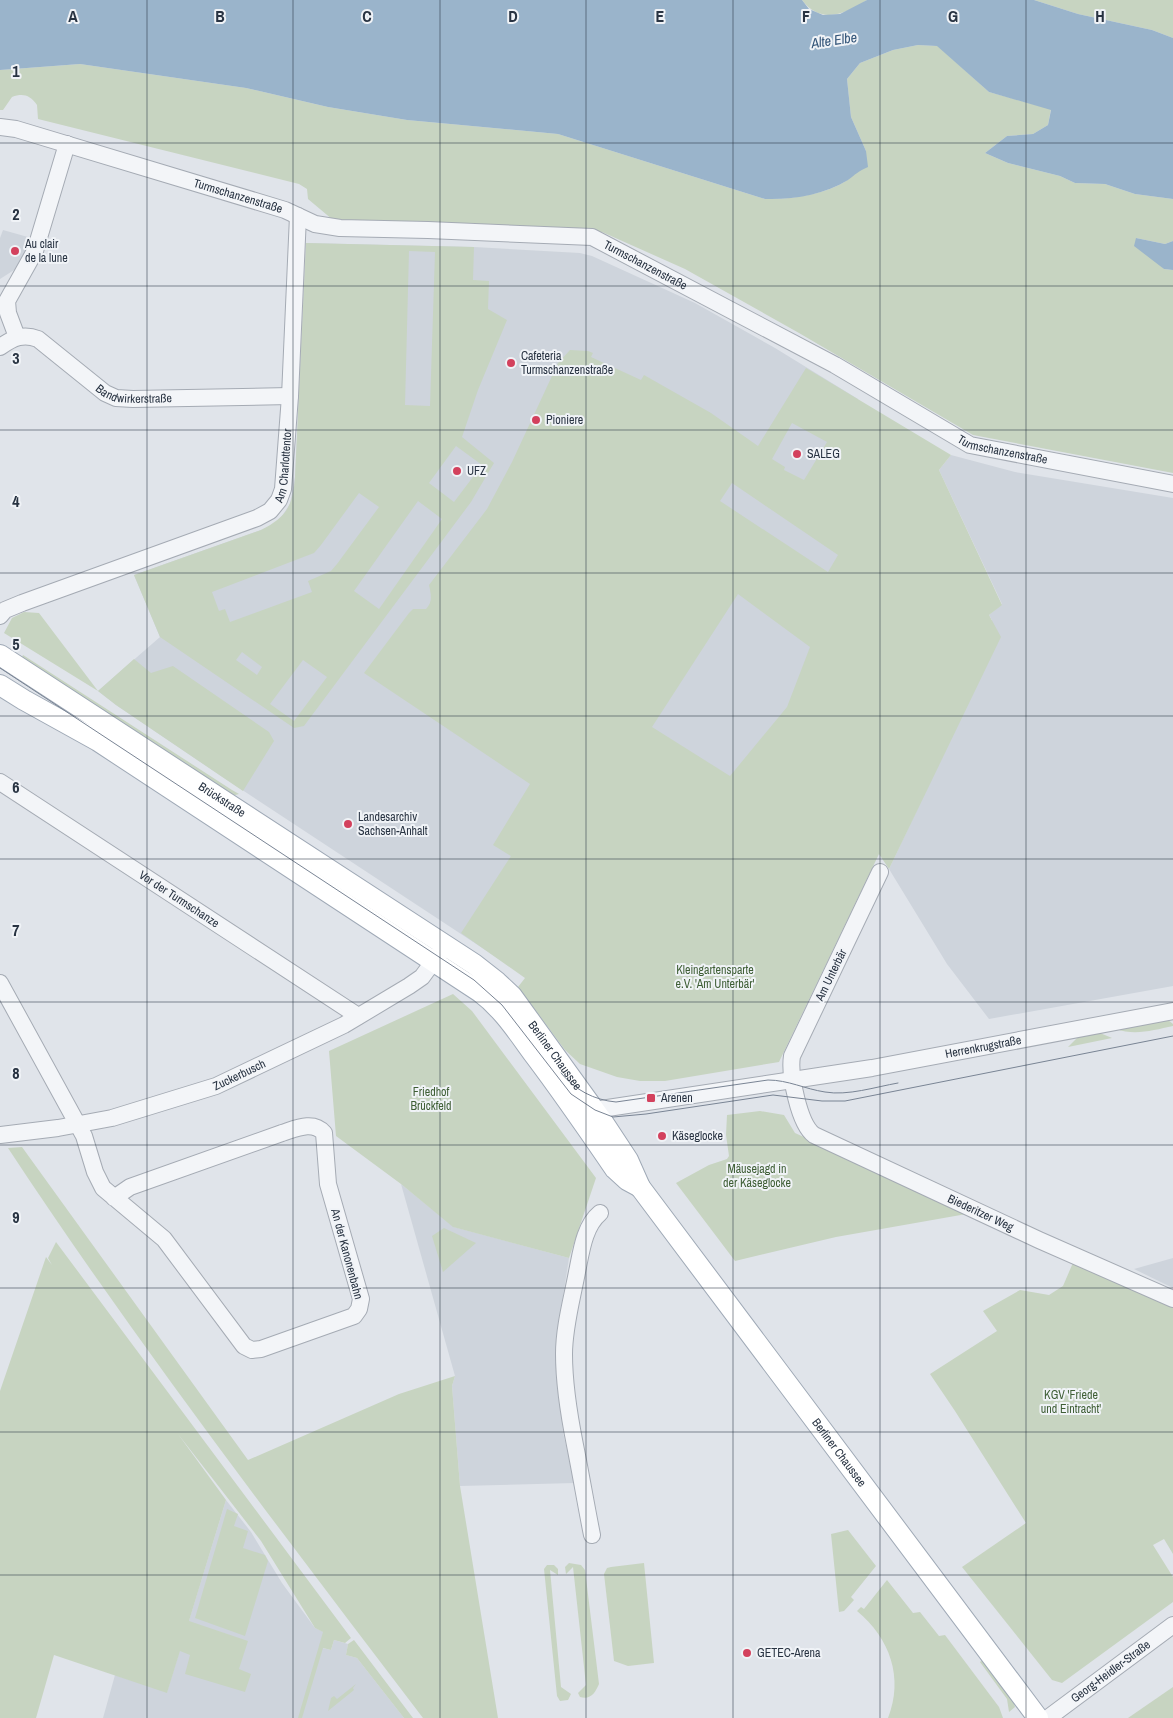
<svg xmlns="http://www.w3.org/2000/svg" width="1173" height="1718" font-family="'Archivo Narrow',sans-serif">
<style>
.built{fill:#ced4dc}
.green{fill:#c7d4c1;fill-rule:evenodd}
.water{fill:#9ab4cb}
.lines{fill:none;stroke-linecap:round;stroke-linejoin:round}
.minor-casing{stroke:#a5abb4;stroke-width:18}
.major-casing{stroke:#9fa9b6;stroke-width:22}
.minor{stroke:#f3f5f8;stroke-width:16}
.major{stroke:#fff;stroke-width:20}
.tram{stroke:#798494;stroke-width:1}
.grid{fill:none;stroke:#283342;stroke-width:1;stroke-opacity:0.55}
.poi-dot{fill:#d3415d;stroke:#f0f3f7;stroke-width:2}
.labels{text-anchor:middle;stroke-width:4;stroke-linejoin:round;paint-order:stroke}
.street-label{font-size:12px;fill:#283342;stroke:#f0f3f7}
.poi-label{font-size:12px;fill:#283342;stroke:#f0f3f7;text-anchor:start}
.park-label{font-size:12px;fill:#3e5e35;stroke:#f0f3f7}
.water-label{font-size:14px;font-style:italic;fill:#315377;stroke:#f0f3f7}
.grid-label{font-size:16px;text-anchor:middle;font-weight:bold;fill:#283342;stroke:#f0f3f7;stroke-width:4;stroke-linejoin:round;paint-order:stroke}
</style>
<rect width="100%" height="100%" fill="#e0e4ea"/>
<!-- built -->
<g class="built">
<path d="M3 230 35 239 25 263 0 279V238Z"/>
<path d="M306 243 474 247 580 253 592 256 695 303 775 348 858 399 853 564 783 729 709 806 499 959 221 776 116 705 98 691 160 637 134 575 261 530 274 524 282 516 290 504 295 477Z"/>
<path d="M951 455 1015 472 1173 498V986L989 1019 947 964 889 869 951 738 992 620 989 615 1002 604 939 470Z"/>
<path d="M401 1184 454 1227 569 1258 557 1335 563 1433 575 1483 460 1486 452 1386 455 1376Z"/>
<path d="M1173 1258V1288L1134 1269Z"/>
<path d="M226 1500 251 1532 282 1583 315 1628 326 1633 322 1648 331 1650 334 1640 348 1644 346 1655 357 1658 404 1718H103L115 1675 167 1692Z"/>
</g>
<!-- green -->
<g class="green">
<path d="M802 0H867C845 14 821 25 802 0Z"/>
<path d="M1034 0H1173V38L1152 30 1078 14Z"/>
<path d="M918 45 938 46 989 92 1051 109 1048 125 1033 134 1007 136 985 153 1008 163 1060 176 1075 183 1105 184 1135 194 1173 199V241L1165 244 1136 238 1164 269 1173 270V473L973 435 799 333 685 269 602 232 333 220 308 199 307 189 299 184 38 119 37 105C30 95 23 93 12 97L3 110H0V70L80 64 246 88 328 107 407 120 558 134 765 199C790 200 840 193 856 172 861 166 863 157 866 151L851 117 847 79 860 63 893 50Z"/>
<path d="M306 243 474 247 473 280 489 281 488 309 507 320 478 390 462 437 494 463 471 502 304 726 294 728 160 637 134 575 261 530C287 517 293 505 295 477ZM409 251 435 252 430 406 405 405ZM456 446 482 465 454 502 429 483ZM359 493 379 507 337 564 331 571 308 581 312 592 230 622 225 609 219 611 212 592 314 553 321 545ZM418 501 442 519 379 609 354 591ZM242 652 262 667 257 675 236 660ZM303 660 327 677 294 721 270 704Z"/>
<path d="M570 350 588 351 593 353 591 357 641 380 644 375 711 413 758 446 806 368 951 455 939 470 1002 605 989 615 1001 637 889 869 879 854 779 1062 665 1081H640L617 1077 580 1064 565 1050 518 987 525 978 461 933 511 856 493 845 530 784 364 673 409 613 413 609H426C433 602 431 594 429 585L487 509 512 462 558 363ZM792 423 827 442 804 480 784 470 785 467 772 459ZM732 483 838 555 828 572 720 501ZM738 594 810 647 787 707 730 776 652 727Z"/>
<path d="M24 612 39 613 98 691 134 659 151 673 173 666 269 732 274 741 243 791 116 705 98 691 4 633 12 618Z"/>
<path d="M23 655 232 790 239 794 228 797 21 659Z"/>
<path d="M453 994 472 1011 596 1178 569 1258 453 1227 401 1184 336 1136 329 1051Z"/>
<path d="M1168 1020 1173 1024V1026C1154 1030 1135 1036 1116 1029Z"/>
<path d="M1100 1033 1112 1038 1068 1047 1078 1037Z"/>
<path d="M760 1111 784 1115 795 1133 972 1213 836 1237 735 1261 676 1183 709 1165 727 1159 729 1156 726 1135 727 1115Z"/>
<path d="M22 1147 248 1460 399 1394 455 1376 452 1386 460 1486 498 1718H423C281 1531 137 1344 8 1148Z"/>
<path d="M444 1228 476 1243 443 1272 432 1236Z"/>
<path d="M56 1242 351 1638 345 1643 334 1640 331 1650 323 1648 302 1718H298L323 1632 315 1628 261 1541 178 1434 226 1500 189 1621 248 1641 239 1669 251 1674 245 1692 185 1674 190 1655 180 1651 167 1693 54 1655 36 1718H0V1391L46 1257 52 1265 48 1258Z"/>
<path d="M1075 1258 1173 1305V1554L1164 1539 1153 1545 1173 1577V1602L1062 1683 1052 1680 962 1567 1026 1523 955 1411 930 1374 997 1331 983 1311 1020 1290 1049 1295 1063 1286Z"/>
<path d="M227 1509 238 1514 234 1526 248 1531 243 1548 265 1555 268 1561 245 1636 195 1618Z"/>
<path d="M848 1530 876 1566 851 1597 854 1600 844 1611 839 1612 831 1534Z"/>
<path d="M569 1563 581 1565 585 1570 599 1684C595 1693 591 1700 580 1697L578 1693 586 1685 573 1567 566 1574 565 1567Z"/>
<path d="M644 1563 654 1663 628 1666 614 1661 604 1574 607 1568 611 1567Z"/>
<path d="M547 1565H554L558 1569V1575L550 1570 561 1687 571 1694 568 1700 560 1701 557 1696 544 1569Z"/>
<path d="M887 1580 913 1613 920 1612 939 1636 945 1635 999 1707 1003 1718H888C904 1678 890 1638 857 1611L861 1607 864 1609Z"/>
<path d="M354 1640 413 1718H404L357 1658 346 1655 348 1644Z"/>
<path d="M983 1660 1014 1703 1015 1707 1009 1712 1007 1699 980 1662Z"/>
<path d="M356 1684 353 1688 354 1690 328 1711 331 1698 334 1696 337 1699Z"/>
<path d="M1173 1687V1718H1128Z"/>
</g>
<!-- water -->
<g class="water">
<path d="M0 0H802L809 9 823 15 840 14 867 0H1034L1078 14 1152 30 1173 38V199L1135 194 1105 184 1075 183 1060 176 1008 163 985 153 1007 136 1033 134 1048 125 1051 110 989 92 937 46 918 45 893 50 860 63 847 79 851 117 866 151 868 167C857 172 856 174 848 180 824 195 792 200 765 199L558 134 407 120 328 107 246 88 80 64 0 70Z"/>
<path d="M1136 238 1165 244 1173 241V270L1164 269 1134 246Z"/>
</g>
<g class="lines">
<!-- minor casing -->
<g class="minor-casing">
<g id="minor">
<path id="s1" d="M0 127 16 129 285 210 315 224 340 228 428 230 592 237 835 365 970 445 1173 484"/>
<path d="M17 337 8 313 7 301 35 251 67 144"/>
<path id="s2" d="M0 347C13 338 23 333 38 339L105 393 116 398 133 399 290 396"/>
<path id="s3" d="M0 616 5 610 22 603 257 518 270 511 279 500 283 489 290 396 298 216"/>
<path id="s4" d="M0 782 358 1016"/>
<path id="s5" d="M880 872 792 1056C789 1074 799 1124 814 1135L1039 1240 1173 1299"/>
<path d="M0 983 84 1136 95 1172 103 1188 164 1239 244 1346 252 1350 261 1349 354 1316 359 1309 361 1299 328 1184 324 1133C313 1120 295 1129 282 1133L130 1187 114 1198"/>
<path id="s6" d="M585 1114 601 1109 872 1068 1173 1011"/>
<path id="s7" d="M0 1135 58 1128 112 1118 216 1086 344 1025 409 986 422 977 441 951"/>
<path d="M592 1535C586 1505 581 1475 575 1445 569 1415 564 1385 564 1354 564 1327 572 1299 577 1272 581 1253 584 1226 600 1213"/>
<path id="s8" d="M1048 1718 1173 1625"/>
</g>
</g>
<!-- major casing -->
<g class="major-casing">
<g id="major">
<path id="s9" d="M0 655 474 964 497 982 512 996 603 1122 628 1160 640 1187 1038 1718"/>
<path d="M0 685 24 700 98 741 480 992C503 1009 518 1033 535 1056 563 1093 589 1131 615 1169L627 1180 640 1187"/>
</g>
</g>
<!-- minor -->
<use href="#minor" class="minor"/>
<!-- major -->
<use href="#major" class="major"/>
<!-- tram -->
<g class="tram">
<path d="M0 668 474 980 502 1005 571 1094 595 1110 613 1117 646 1114 773 1095 822 1101H845L1173 1036"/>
<path d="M561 1073C575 1090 594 1100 616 1102L768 1080C788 1080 805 1089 825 1092 848 1096 875 1087 898 1083"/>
</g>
</g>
<!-- grid -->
<path class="grid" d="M147 0V1718M293 0V1718M440 0V1718M586 0V1718M733 0V1718M880 0V1718M1026 0V1718M0 143H1173M0 286H1173M0 430H1173M0 573H1173M0 716H1173M0 859H1173M0 1002H1173M0 1145H1173M0 1288H1173M0 1432H1173M0 1575H1173"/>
<!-- markers -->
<g class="poi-dot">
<circle cx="15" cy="251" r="5"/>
<circle cx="511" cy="363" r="5"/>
<circle cx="536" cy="420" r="5"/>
<circle cx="797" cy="454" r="5"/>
<circle cx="457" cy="471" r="5"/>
<circle cx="348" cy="824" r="5"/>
<rect x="646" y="1093" width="10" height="10" rx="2.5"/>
<circle cx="662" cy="1136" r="5"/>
<circle cx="747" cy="1653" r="5"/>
</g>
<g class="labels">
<!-- street labels -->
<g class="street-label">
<text dy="4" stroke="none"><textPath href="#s1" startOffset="248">Turmschanzenstraße</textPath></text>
<text dy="4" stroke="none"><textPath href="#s1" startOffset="668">Turmschanzenstraße</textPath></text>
<text dy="4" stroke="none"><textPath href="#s2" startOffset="156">Bandwirkerstraße</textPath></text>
<text dy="4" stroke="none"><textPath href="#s1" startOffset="1072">Turmschanzenstraße</textPath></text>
<text dy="4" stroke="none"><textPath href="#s3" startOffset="340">Am Charlottentor</textPath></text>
<text dy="4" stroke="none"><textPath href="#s9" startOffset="265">Brückstraße</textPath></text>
<text dy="4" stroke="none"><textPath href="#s4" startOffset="214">Vor der Turmschanze</textPath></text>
<text transform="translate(831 975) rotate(-64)" y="4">Am Unterbär</text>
<text dy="4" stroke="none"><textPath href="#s6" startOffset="404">Herrenkrugstraße</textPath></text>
<text dy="4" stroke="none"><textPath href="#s9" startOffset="689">Berliner Chaussee</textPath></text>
<text dy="4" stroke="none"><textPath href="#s7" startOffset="248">Zuckerbusch</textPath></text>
<text dy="4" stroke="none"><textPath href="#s5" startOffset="472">Biederitzer Weg</textPath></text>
<text transform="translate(347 1254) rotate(75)" y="4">An der Kanonenbahn</text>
<text dy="4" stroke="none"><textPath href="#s9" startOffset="1178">Berliner Chaussee</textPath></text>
<text dy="4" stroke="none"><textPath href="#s8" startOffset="78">Georg-Heidler-Straße</textPath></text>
</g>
<!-- poi labels -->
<g class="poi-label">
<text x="25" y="248">Au clair<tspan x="25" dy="14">de la lune</tspan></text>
<text x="521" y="360">Cafeteria<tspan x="521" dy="14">Turmschanzenstraße</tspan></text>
<text x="546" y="424">Pioniere</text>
<text x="807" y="458">SALEG</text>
<text x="467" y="475">UFZ</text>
<text x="358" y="821">Landesarchiv<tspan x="358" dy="14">Sachsen-Anhalt</tspan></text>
<text x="661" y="1102">Arenen</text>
<text x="672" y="1140">Käseglocke</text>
<text x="757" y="1657">GETEC-Arena</text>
</g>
<!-- park labels -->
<g class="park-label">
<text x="715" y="974">Kleingartensparte<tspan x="715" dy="14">e.V. 'Am Unterbär'</tspan></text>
<text x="431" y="1096">Friedhof<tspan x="431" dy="14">Brückfeld</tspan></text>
<text x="757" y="1173">Mäusejagd in<tspan x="757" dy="14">der Käseglocke</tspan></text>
<text x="1071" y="1399">KGV 'Friede<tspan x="1071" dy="14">und Eintracht'</tspan></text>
</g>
<!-- water labels -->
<g class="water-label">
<text transform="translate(834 40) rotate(-8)" y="5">Alte Elbe</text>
</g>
</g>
<g class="grid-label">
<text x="73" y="22">A</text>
<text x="220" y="22">B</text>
<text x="367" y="22">C</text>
<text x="513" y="22">D</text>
<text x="660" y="22">E</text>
<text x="806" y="22">F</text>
<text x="953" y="22">G</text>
<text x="1100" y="22">H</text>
<text x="16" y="77">1</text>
<text x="16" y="220">2</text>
<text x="16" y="364">3</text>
<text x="16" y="507">4</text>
<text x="16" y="650">5</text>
<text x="16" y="793">6</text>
<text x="16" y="936">7</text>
<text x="16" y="1079">8</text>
<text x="16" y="1223">9</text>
</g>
</svg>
